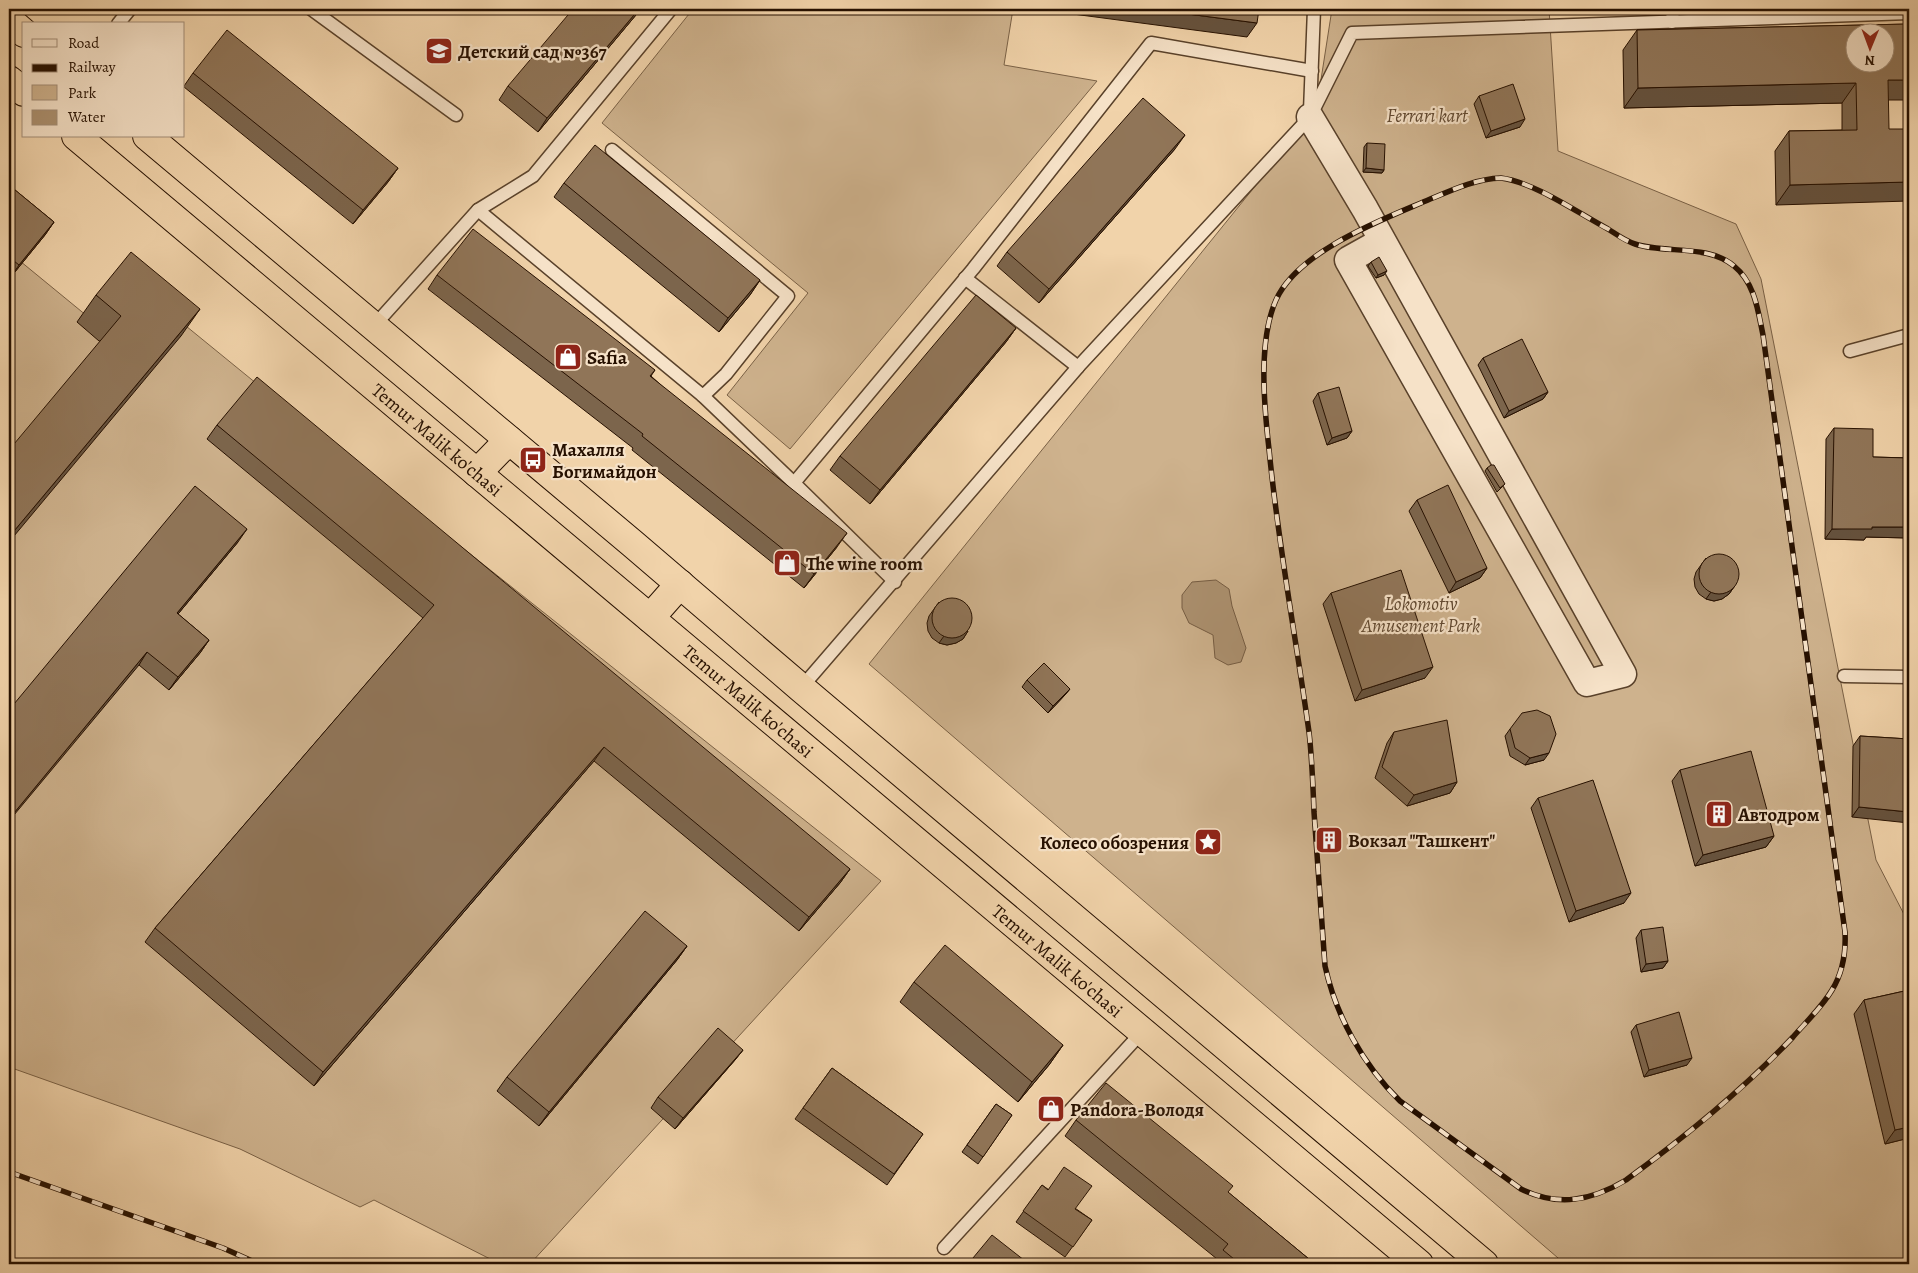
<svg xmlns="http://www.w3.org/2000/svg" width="1918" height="1273" font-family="Alegreya,serif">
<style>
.green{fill:#ceb28d;stroke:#7a6146}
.water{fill:#ac9170;stroke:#765d43}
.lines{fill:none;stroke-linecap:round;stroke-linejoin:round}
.lane-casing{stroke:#59412a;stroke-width:15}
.street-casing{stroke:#59412a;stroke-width:29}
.highway-casing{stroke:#261000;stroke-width:30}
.lane{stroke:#f6e2c8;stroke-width:12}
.street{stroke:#f6e2c8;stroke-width:26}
.highway{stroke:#f1d3aa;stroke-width:28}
.rail-casing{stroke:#261000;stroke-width:5.5}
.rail{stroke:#f6e2c8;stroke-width:4;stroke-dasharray:11;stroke-linecap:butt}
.wall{fill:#7c654c;stroke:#261000}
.shaded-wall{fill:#65523e;stroke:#261000}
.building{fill:#907558;stroke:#261000;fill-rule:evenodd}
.labels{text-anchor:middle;stroke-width:4.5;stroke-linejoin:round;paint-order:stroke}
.poi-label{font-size:19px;font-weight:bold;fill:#261000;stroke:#f6e2c8;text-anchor:start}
.park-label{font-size:19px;font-style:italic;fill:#614931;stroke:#f6e2c8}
.street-label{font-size:19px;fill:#261000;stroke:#f6e2c8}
</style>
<rect width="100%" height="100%" fill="#f1d3aa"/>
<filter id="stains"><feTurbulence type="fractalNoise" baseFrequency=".004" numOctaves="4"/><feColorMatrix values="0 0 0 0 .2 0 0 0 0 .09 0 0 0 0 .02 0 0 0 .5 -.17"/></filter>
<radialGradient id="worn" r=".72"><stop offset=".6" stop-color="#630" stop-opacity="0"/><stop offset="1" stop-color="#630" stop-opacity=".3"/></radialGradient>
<!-- green -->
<g class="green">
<path d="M693 9H1013L1004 65 1097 81 790 449 727 395 808 293 602 123Z"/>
<path d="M1332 9H1549L1558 151 1736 224 1761 279 1876 860 1909 924V1264H1565L869 664 1311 117 1320 86Z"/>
<path d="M9 252 98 325 132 282 273 397 881 881 530 1264H500L374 1200 360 1207 240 1149 9 1067Z"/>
</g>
<!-- water -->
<path class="water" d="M1216 580 1229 589 1232 606 1246 648 1241 662 1228 665 1215 658 1213 635 1189 623 1182 608V595L1192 582Z"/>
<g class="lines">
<!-- lane casing -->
<g class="lane-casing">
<g id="lane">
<path d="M311 9 456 115"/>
<path d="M1672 22 1673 9"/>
<path d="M118 24 130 9"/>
<path d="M1310 111 1314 9"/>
<path d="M478 210 703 396 726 374 788 296 612 150"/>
<path d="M965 278 1078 367"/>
<path d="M373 327 478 210 533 176 671 9"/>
<path d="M1850 351 1909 335"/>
<path d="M703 396 794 483"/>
<path d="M895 582 794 483 973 269 1151 43 1312 71"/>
<path d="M1844 676 1909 677"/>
<path d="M801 688 1078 367 1310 117 1352 33 1909 13"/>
<path d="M944 1248 1142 1032"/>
</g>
</g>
<!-- street casing -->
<g class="street-casing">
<path id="street" d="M1310 117 1365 209 1623 674 1587 683 1348 260 1382 241"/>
</g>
<!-- highway casing -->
<g class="highway-casing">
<g id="highway">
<path d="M9 20 24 33"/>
<path d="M9 80 24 92"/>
<path id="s1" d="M76 136 1419 1264"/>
<path d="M147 136 633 544 801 688 1484 1264"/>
<path d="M477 473 509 440"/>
<path d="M650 618 680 584"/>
</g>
</g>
<!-- lane -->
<use href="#lane" class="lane"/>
<!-- street -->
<use href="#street" class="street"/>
<!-- highway -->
<use href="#highway" class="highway"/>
<!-- rail casing -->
<g class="rail-casing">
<g id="rail">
<path d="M1501 178C1534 182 1578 213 1608 229 1616 234 1625 241 1635 244 1666 254 1708 244 1734 266 1755 283 1758 311 1763 335L1845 932C1846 952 1843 972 1832 990 1822 1007 1806 1022 1793 1037 1743 1090 1685 1137 1626 1180 1591 1201 1558 1207 1521 1189L1400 1101C1363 1065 1336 1016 1325 966 1321 915 1318 863 1314 812 1313 785 1312 758 1309 732 1296 638 1278 544 1269 449 1264 405 1258 341 1276 300 1297 253 1376 222 1421 203 1448 192 1473 179 1501 178Z"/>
<path d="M9 1172 223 1248 259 1264"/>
</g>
</g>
<!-- rail -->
<use href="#rail" class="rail"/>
</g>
<!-- wall -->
<g class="wall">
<path d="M641 9 538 132 499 100 508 86Z"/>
<path d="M1909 24 1889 100 1776 205 1775 151 1789 131 1842 130V103L1624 108 1623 50 1637 30Z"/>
<path d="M193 73 398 168 388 182 353 224 184 87V86Z"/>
<path d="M1479 96 1520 127 1486 138 1474 104Z"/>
<path d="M1367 143 1384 170 1382 173 1363 172 1364 147Z"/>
<path d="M1175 149 1039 303 997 266 1007 252Z"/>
<path d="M564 183 760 280 750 295 719 332 554 197Z"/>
<path d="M9 185 54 222 45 235 10 278 9 277Z"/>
<path d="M1371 262 1384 275 1376 278 1368 266Z"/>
<path d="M437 275 655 370 651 376 837 547 804 588 632 450 633 448 428 289Z"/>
<path d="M96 295 181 336 99 341 77 322Z"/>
<path d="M1016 328 1006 342 870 504 830 470 840 456Z"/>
<path d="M1483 358 1548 392 1543 399 1504 418 1478 365Z"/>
<path d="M1318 393 1352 431 1347 438 1327 445 1313 401Z"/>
<path d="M217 425 850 869 840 883 799 931 594 761 314 1086 145 942 155 928 423 618 207 439Z"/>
<path d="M1834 428 1873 457 1909 458V538L1866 537 1864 540 1825 539 1826 439Z"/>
<path d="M1487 468 1505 484 1497 492 1485 471Z"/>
<path d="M195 486 238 542 178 614 209 640 200 653 169 690 139 665Z"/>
<path d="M1417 500 1487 568 1480 578 1449 593 1409 511Z"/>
<path d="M1706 558 1734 587 1729 594 1722 599 1714 601 1706 599 1699 594 1695 587 1694 579 1696 572Z"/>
<path d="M1331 593 1425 678 1355 701 1323 604Z"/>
<path d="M939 602 968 631 963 639 956 643 947 645 939 643 932 638 928 631 927 623 929 616Z"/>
<path d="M1027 680 1070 689 1064 696 1048 713 1022 687Z"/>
<path d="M1510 729 1544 760 1525 765 1510 756 1505 736Z"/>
<path d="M1394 732 1457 782 1450 793 1407 806 1375 778 1387 743Z"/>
<path d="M1860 736 1909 739 1852 817 1853 746Z"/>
<path d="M1680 770 1774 836 1766 847 1695 866 1672 781Z"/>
<path d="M1538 798 1624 903 1569 922 1531 808Z"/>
<path d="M1641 930 1668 961 1663 968 1641 972 1636 938Z"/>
<path d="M687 946 677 960 539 1126 497 1091 507 1077Z"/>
<path d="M914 982 1063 1045 1049 1065 1018 1102 900 1002Z"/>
<path d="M1909 990V1138L1885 1144 1854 1014 1864 1000Z"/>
<path d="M1636 1025 1687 1065 1644 1077 1631 1032Z"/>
<path d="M743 1050 735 1060 675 1129 651 1108 658 1097Z"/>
<path d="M832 1068 923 1134 887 1185 795 1119Z"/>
<path d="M996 1104 1012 1115 978 1164 962 1152Z"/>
<path d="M1076 1120 1229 1193 1315 1264H1213L1217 1259 1065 1136Z"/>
<path d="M1042 1185 1092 1220 1065 1257 1016 1222Z"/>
</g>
<!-- shaded-wall -->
<g class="shaded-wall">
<path d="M639 9H641L538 132 547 118Z"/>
<path d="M1035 9H1149L1257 23 1247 37Z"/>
<path d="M1888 80H1909V100H1874Z"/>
<path d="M1856 83 1842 103 1624 108 1638 88Z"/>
<path d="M1525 119 1520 127 1486 138 1491 131Z"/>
<path d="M1185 135 1175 149 1039 303 1049 289Z"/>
<path d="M398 168 388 182 353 224 363 210Z"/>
<path d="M1366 168 1384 170 1382 173 1363 172Z"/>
<path d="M1909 182V201L1776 205 1790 185Z"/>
<path d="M54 222 45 235 10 278 19 265Z"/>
<path d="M1387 271 1384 275 1376 278 1378 275Z"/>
<path d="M760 280 750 295 719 332 728 318Z"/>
<path d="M200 309 181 336 9 542V537Z"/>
<path d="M1016 328 1006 342 870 504 880 490Z"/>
<path d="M1548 392 1543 399 1504 418 1509 411Z"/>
<path d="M1352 431 1347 438 1327 445 1332 438Z"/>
<path d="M1872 527H1909V538L1866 537 1864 540 1825 539 1832 529Z"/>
<path d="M247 529 238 542 168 626 177 613Z"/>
<path d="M847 533 837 547 804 588 814 574Z"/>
<path d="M1487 568 1480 578 1449 593 1456 582Z"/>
<path d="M1734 587 1729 594 1722 599 1714 601 1706 599 1711 592Z"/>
<path d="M968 631 963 639 956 643 947 645 939 643 944 636Z"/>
<path d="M209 640 200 653 169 690 178 677Z"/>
<path d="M147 652 139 665 9 821V819Z"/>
<path d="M1433 667 1425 678 1355 701 1362 690Z"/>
<path d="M1070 689 1064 696 1048 713 1053 706Z"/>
<path d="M604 747 594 761 314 1086 323 1072Z"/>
<path d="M1549 753 1544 760 1525 765 1530 758Z"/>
<path d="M1457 782 1450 793 1407 806 1414 795Z"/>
<path d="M1859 807 1909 812V823L1852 817Z"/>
<path d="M1774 836 1766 847 1695 866 1703 855Z"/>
<path d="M850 869 840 883 799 931 809 917Z"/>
<path d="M1631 893 1624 903 1569 922 1576 911Z"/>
<path d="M687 946 677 960 539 1126 549 1112Z"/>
<path d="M1668 961 1663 968 1641 972 1646 964Z"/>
<path d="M1063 1045 1049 1065 1018 1102 1032 1082Z"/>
<path d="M743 1050 735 1060 675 1129 683 1118Z"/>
<path d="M1692 1058 1687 1065 1644 1077 1649 1070Z"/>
<path d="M1909 1127V1138L1885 1144 1895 1130Z"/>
</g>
<!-- building -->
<g class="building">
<path d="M573 9H639L547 118 508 86Z"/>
<path d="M1149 9H1259L1257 23Z"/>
<path d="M1909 24V80H1888L1889 129H1909V182L1790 185 1789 131 1857 130 1856 83 1638 88 1637 30ZM1856 32H1886V62H1856Z"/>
<path d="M227 30 398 168 363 210 193 73Z"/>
<path d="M1513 84 1525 119 1491 131 1479 96Z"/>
<path d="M1143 98 1185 135 1049 289 1007 252Z"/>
<path d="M1367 143 1385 144 1384 170 1366 168Z"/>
<path d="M595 145 760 280 728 318 564 183Z"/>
<path d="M9 185 54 222 19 265 9 257Z"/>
<path d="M473 229 655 370 650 376 847 533 814 574 642 436 643 434 437 275Z"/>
<path d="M131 252 200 309 9 537V450L121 316 96 295Z"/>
<path d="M1379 257 1387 271 1378 275 1371 262Z"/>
<path d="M976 295 1016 328 880 490 840 456Z"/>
<path d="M1522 339 1548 392 1509 411 1483 358Z"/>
<path d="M257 377 850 869 809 917 604 747 323 1072 155 928 434 605 217 425Z"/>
<path d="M1339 387 1352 431 1332 438 1318 393Z"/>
<path d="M1834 428 1873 429V457L1909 458V527H1872V529H1832Z"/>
<path d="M1491 465H1494L1505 484 1500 488 1487 468Z"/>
<path d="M1448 485 1487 568 1456 582 1417 500Z"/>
<path d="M195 486 247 529 177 613 209 640 178 677 147 652 9 819V710Z"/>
<circle cx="1719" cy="574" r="20"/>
<path d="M1401 570 1433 667 1362 690 1331 593Z"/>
<circle cx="952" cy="618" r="20"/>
<path d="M1044 663 1070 689 1053 706 1027 680Z"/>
<path d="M1537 710 1550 716 1556 734 1549 753 1530 758 1515 748 1510 729 1522 713Z"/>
<path d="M1447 720 1457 782 1414 795 1382 767 1394 732Z"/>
<path d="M1860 736 1909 739V812L1859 807Z"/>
<path d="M1751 751 1774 836 1703 855 1680 770Z"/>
<path d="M1593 780 1631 893 1576 911 1538 798Z"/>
<path d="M645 911 687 946 549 1112 507 1077Z"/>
<path d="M1663 927 1668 961 1646 964 1641 930Z"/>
<path d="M945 945 1063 1045 1032 1082 914 982Z"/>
<path d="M1909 990V1127L1895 1130 1864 1000Z"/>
<path d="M1679 1012 1692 1058 1649 1070 1636 1025Z"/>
<path d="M718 1028 743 1050 683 1118 658 1097Z"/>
<path d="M832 1068 923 1134 894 1174 803 1108Z"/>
<path d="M1106 1083 1233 1186 1228 1192 1315 1264H1240L1223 1250 1228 1244 1076 1120Z"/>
<path d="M996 1104 1012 1115 983 1157 967 1145Z"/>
<path d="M1064 1167 1092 1186 1075 1209 1092 1220 1073 1247 1023 1211 1042 1185 1048 1190Z"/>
<path d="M992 1235 1029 1264H968Z"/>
</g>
<!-- icons -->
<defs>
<g id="school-square" transform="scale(1.4375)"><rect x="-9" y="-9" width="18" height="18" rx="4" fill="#8f2418" stroke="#f6e2c8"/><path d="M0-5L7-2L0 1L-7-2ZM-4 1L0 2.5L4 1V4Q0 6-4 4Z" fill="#fff"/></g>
<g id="shop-square" transform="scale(1.4375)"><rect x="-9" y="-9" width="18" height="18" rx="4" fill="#8f2418" stroke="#f6e2c8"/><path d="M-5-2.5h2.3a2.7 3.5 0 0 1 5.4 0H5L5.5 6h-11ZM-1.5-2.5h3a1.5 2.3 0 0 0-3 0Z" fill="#fff"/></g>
<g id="bus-square" transform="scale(1.4375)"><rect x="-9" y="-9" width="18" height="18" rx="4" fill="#8f2418" stroke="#f6e2c8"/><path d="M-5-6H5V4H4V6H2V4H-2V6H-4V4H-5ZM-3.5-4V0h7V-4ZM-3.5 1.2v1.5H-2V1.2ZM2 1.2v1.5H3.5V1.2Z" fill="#fff"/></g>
<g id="building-square" transform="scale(1.4375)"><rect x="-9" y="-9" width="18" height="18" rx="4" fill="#8f2418" stroke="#f6e2c8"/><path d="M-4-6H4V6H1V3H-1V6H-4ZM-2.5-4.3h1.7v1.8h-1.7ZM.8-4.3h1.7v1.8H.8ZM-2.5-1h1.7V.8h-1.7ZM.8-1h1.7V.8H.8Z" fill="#fff"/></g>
<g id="sight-square" transform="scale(1.4375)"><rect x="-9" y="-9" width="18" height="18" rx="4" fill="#8f2418" stroke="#f6e2c8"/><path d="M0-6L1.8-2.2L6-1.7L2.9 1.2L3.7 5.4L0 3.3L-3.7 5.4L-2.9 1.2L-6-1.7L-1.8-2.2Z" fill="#fff"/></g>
</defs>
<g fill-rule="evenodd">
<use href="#school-square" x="439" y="51"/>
<use href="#shop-square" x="568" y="357"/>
<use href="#bus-square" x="533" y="460"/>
<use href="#shop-square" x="787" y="563"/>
<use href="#building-square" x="1719" y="814"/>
<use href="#building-square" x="1329" y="840"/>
<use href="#sight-square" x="1208" y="842"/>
<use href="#shop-square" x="1051" y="1109"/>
</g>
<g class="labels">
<!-- poi labels -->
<g class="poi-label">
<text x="458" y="58">Детский сад №367</text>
<text x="587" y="364">Safia</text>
<text x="552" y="456">Махалля<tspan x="552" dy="22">Богимайдон</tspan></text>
<text x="806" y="570">The wine room</text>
<text x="1738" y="821">Автодром</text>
<text x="1348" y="847">Вокзал "Ташкент"</text>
<text x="1189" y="849" text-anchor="end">Колесо обозрения</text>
<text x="1070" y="1116">Pandora-Володя</text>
</g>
<!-- park labels -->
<g class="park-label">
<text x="1427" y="122">Ferrari kart</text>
<text x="1421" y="610">Lokomotiv<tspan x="1421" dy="22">Amusement Park</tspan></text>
</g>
<!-- street labels -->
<g class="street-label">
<text dy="7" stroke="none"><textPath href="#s1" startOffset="472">Temur Malik ko'chasi</textPath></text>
<text dy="7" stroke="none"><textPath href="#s1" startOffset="878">Temur Malik ko'chasi</textPath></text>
<text dy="7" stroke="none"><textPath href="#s1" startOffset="1282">Temur Malik ko'chasi</textPath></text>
</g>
</g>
<!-- margin -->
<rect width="1918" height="1273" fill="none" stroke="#f1d3aa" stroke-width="30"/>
<rect x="10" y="10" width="1898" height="1253" fill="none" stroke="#261000" stroke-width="2.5"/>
<rect x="15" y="15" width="1888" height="1243" fill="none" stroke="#261000"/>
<!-- legend -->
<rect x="22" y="22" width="162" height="115" fill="#f6e2c8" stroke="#a38e78"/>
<rect x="32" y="39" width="25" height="8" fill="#f6e2c8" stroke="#a38e78"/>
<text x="68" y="48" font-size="15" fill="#261000">Road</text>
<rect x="32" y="64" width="25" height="8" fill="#261000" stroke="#a38e78"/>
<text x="68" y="72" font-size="15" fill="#261000">Railway</text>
<rect x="32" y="85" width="25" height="15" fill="#ceb28d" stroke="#a38e78"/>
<text x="68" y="98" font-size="15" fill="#261000">Park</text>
<rect x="32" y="110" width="25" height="15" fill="#ac9170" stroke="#a38e78"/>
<text x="68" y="122" font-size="15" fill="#261000">Water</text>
<!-- north arrow -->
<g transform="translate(1870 48) rotate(181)"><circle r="24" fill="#f6e2c8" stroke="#a38e78"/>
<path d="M0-4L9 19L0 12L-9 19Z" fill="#8f2418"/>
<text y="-8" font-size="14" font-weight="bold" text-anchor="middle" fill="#261000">N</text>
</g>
<rect width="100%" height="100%" filter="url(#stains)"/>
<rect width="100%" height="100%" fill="url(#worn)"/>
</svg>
